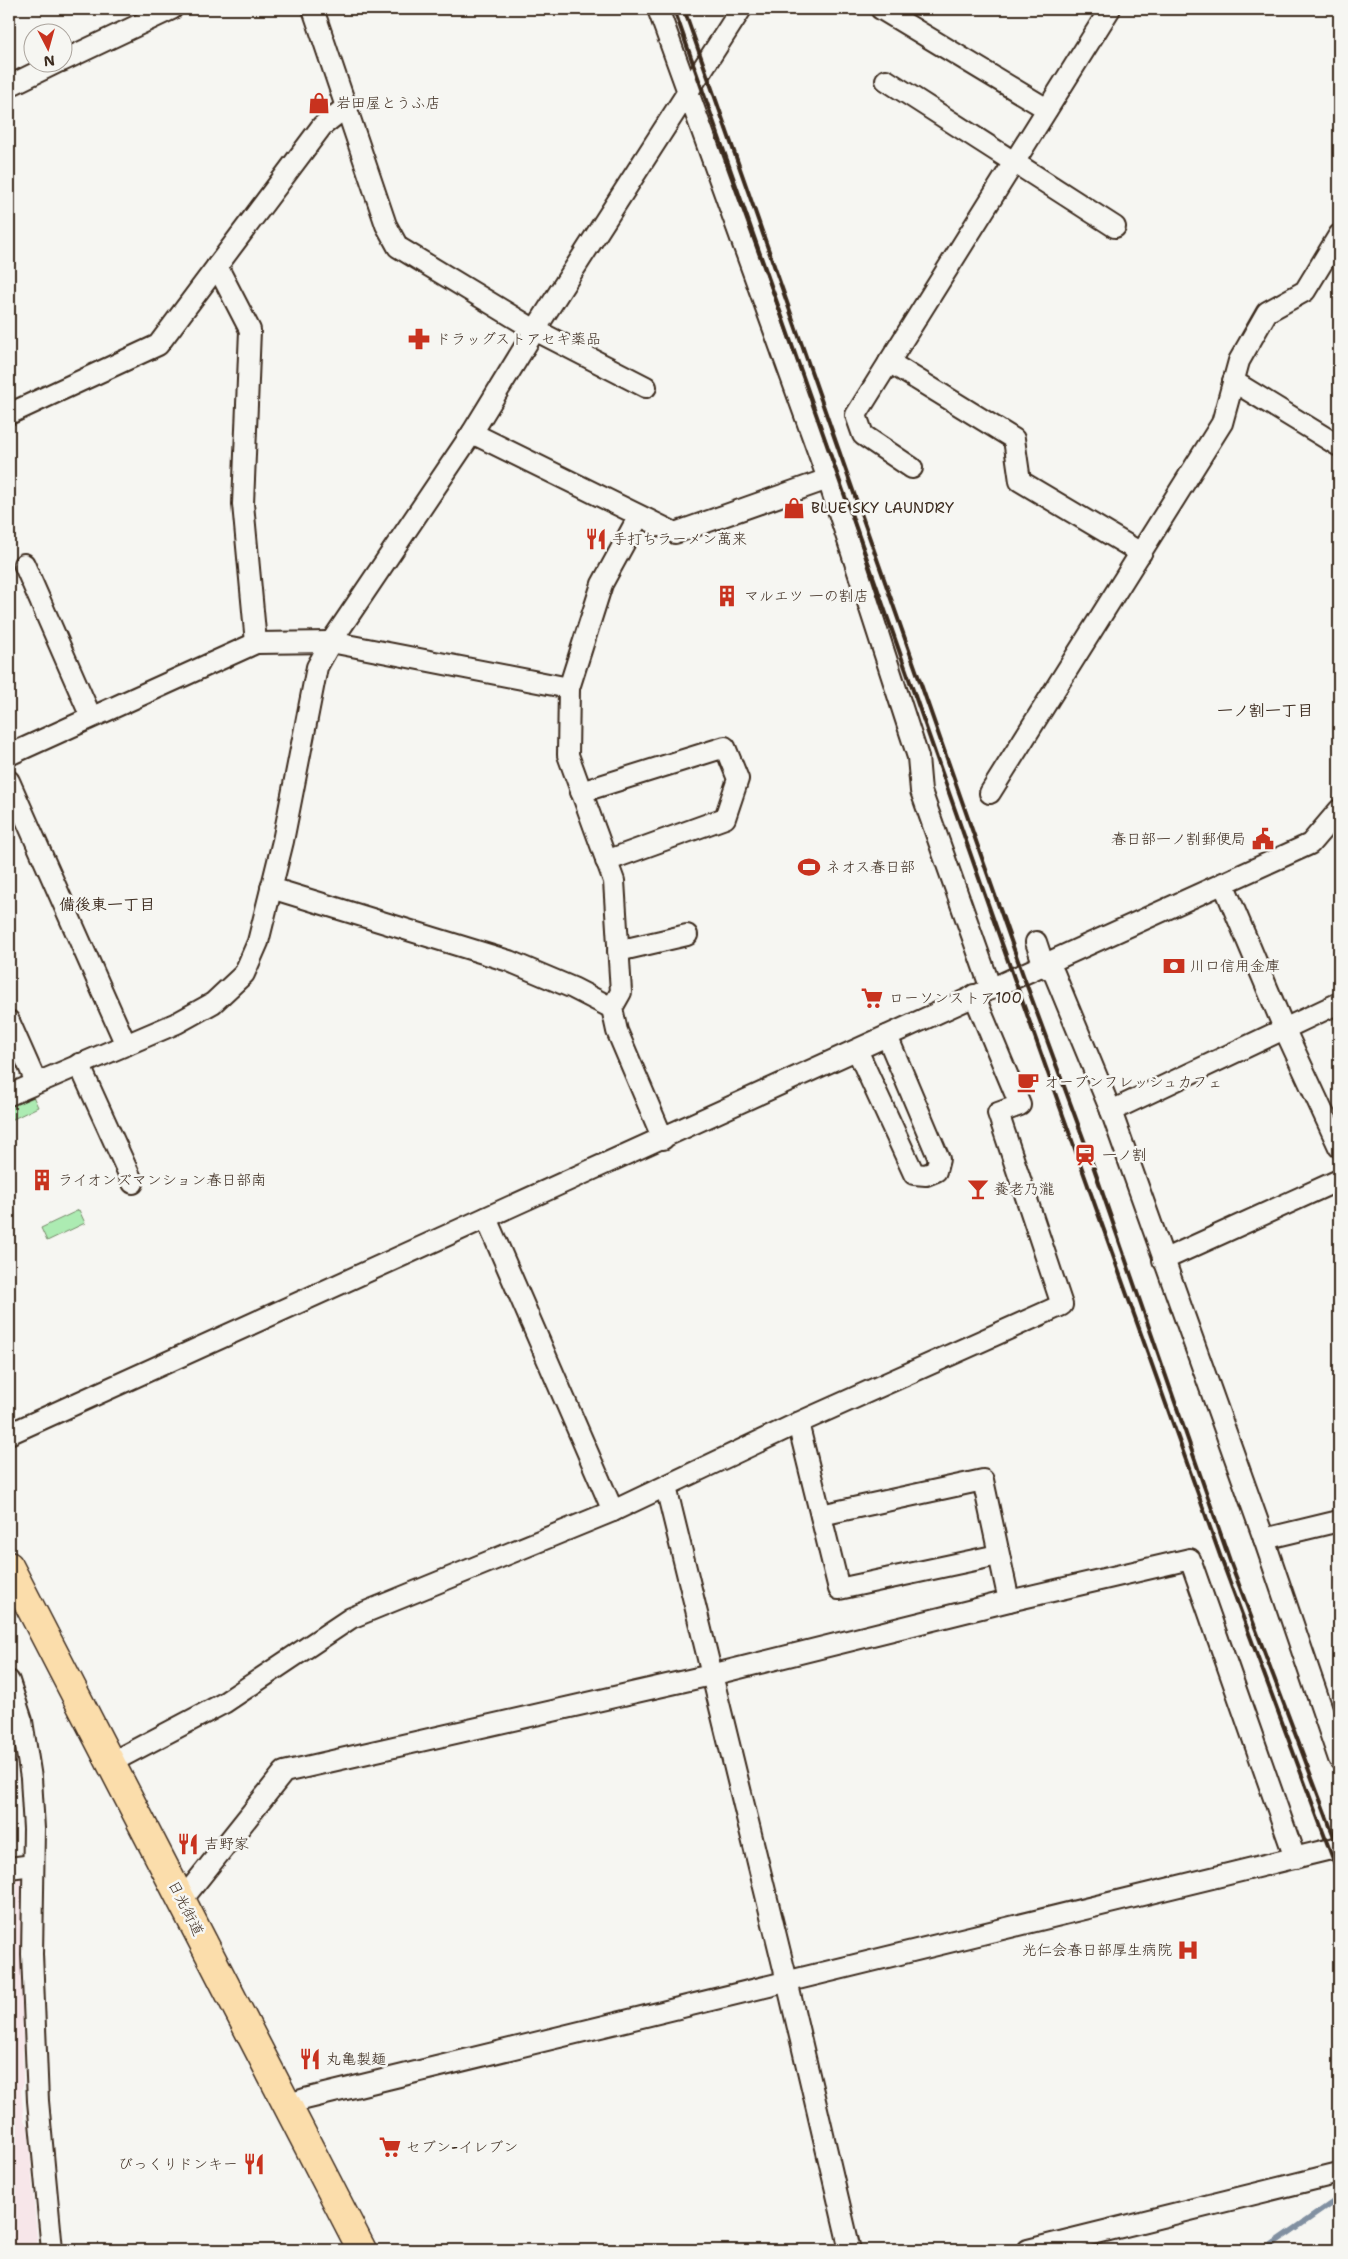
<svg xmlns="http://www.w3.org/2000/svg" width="1348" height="2259" font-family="'Shantell Sans','Klee One',sans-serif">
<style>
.built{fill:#f7e6e9}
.green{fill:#acebb2;stroke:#748a68}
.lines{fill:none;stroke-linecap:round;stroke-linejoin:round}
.stream{stroke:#8190a1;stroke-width:5.5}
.minor-casing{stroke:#3b2a1e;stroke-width:24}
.highway-casing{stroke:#3b2a1e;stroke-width:31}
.minor{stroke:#f6f6f2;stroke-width:20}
.highway{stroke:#fbddab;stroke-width:28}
.rail{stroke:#3b2a1e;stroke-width:4}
.labels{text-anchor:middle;stroke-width:5;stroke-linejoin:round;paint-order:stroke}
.poi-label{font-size:15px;fill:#3b2a1e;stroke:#f6f6f2;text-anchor:start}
.street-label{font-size:15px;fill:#3b2a1e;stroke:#f6f6f2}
.neighbourhood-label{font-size:16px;font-weight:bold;fill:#3b2a1e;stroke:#f6f6f2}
</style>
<rect width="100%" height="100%" fill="#f6f6f2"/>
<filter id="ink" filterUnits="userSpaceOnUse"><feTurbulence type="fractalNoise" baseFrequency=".02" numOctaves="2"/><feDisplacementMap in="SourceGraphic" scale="10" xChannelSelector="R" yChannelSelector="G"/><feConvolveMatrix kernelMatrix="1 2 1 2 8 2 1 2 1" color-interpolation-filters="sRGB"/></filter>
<g filter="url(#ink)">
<!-- built -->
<path class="built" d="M18 1874 22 1882 23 2085 21 2090 24 2120 28 2127 38 2250H9V1875Z"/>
<!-- green -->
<g class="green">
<path d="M32 1094 38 1107 9 1121V1105Z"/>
<path d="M79 1210 85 1223 47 1241 41 1228Z"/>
</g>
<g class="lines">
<!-- stream -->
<path class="stream" d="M1264 2250 1339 2198"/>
<!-- minor casing -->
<g class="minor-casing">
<g id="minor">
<path d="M313 9 386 225 398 247 535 330 646 387"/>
<path d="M658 9 828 479 918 757 921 791 991 989"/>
<path d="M881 9 1047 109"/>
<path d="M62 61 172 9"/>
<path d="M886 80 1115 227"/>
<path d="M9 86 58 62"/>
<path d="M217 266 250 330 243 504 256 643"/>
<path d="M889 362 1014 439 1020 481 1141 553"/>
<path d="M1233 381 1339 446"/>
<path d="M9 414 158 345 322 126 346 107"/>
<path d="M472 433 675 533 828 479"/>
<path d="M912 468 863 435 856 415 1110 9"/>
<path d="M639 516 602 584 569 688 568 755 614 881 621 992 612 1008 617 1031 663 1139"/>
<path d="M24 564 91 717"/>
<path d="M9 755 256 643 331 642 569 688"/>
<path d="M9 781 126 1045"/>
<path d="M581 792 725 747 738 779 725 818 606 861"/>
<path d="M990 793 1222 423 1239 361 1267 312 1305 291 1339 235"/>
<path d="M1223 883 1284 1028 1339 1147"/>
<path d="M271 888 509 961 573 988 612 1008"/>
<path d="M1036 942 1044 966 1054 973 1111 1111 1264 1539 1339 1759"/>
<path d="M618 951 687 935"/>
<path d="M9 1021 36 1082"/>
<path d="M857 1050 914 1174 926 1175 936 1171 939 1159 887 1036"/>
<path d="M79 1064 133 1183"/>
<path d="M9 1095 177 1023 213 1003 244 974 258 942 283 841 317 667 331 642 472 433 535 330 741 9"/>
<path d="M1111 1111 1339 1003"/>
<path d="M486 1218 613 1511"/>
<path d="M1163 1260 1339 1180"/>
<path d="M798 1423 839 1589 998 1555"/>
<path d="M9 1434 1310 844 1339 810"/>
<path d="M666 1487 787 1981 850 2250"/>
<path d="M821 1515 983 1480 1009 1601"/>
<path d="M1264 1539 1339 1521"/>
<path d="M9 1681 22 1721 31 1778 34 1829 32 1954 38 2101 52 2250"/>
<path d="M110 1763 224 1703 351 1618 613 1511 798 1423 1062 1305 998 1113 1020 1105 974 995"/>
<path d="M9 1868 33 1865"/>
<path d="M182 1900 284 1772 711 1675 1009 1601 1190 1559 1295 1858"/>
<path d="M286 2105 305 2099 1339 1847"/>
<path d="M1028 2250 1339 2173"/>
</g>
</g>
<!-- highway casing -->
<g class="highway-casing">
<path id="highway" d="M9 1566 362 2250"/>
</g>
<!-- minor -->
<use href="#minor" class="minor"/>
<!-- highway -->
<use href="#highway" class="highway"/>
<!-- rail -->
<g class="rail">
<path d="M674 9 1014 978 1222 1561 1339 1875"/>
<path d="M684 9 1023 975 1089 1154 1230 1561 1339 1850"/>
</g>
</g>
</g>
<!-- icons -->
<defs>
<g id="shop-bare" transform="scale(1.725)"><path d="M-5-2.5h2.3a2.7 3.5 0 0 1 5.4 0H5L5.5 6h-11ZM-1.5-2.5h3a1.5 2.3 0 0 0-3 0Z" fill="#c8321e" stroke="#f6f6f2" stroke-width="2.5" paint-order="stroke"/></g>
<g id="pharmacy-bare" transform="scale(1.725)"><path d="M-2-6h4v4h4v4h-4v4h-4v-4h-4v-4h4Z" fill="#c8321e" stroke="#f6f6f2" stroke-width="2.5" paint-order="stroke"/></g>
<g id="restaurant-bare" transform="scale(1.725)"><path d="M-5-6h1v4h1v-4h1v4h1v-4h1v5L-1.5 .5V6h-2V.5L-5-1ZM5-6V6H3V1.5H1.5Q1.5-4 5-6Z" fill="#c8321e" stroke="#f6f6f2" stroke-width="2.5" paint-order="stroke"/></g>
<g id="building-bare" transform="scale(1.725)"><path d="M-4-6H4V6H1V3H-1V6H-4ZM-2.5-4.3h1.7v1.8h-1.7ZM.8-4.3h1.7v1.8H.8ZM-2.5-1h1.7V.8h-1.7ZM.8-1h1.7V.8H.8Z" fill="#c8321e" stroke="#f6f6f2" stroke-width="2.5" paint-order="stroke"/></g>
<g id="civic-bare" transform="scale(1.725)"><path d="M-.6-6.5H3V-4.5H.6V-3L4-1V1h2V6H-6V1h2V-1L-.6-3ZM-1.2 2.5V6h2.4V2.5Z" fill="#c8321e" stroke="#f6f6f2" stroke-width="2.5" paint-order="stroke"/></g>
<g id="stadium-bare" transform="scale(1.725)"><path d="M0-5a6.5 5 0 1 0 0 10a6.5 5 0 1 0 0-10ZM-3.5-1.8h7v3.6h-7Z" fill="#c8321e" stroke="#f6f6f2" stroke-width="2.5" paint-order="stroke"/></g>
<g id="bank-bare" transform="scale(1.725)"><path d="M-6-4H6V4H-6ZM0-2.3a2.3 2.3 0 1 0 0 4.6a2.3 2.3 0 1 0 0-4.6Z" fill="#c8321e" stroke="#f6f6f2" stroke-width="2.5" paint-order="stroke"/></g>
<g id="supermarket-bare" transform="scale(1.725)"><path d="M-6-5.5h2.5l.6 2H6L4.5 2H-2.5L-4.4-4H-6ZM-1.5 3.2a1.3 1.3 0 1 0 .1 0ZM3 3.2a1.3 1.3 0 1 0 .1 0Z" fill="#c8321e" stroke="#f6f6f2" stroke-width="2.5" paint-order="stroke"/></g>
<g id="cafe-bare" transform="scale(1.725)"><path d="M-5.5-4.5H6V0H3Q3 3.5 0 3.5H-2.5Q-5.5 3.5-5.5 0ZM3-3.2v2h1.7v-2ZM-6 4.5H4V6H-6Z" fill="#c8321e" stroke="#f6f6f2" stroke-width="2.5" paint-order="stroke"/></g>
<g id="station-bare" transform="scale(1.725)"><path d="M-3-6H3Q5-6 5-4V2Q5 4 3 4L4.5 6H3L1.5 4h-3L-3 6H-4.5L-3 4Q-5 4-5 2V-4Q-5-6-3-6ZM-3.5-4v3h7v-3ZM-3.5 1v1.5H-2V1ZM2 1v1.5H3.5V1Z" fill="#c8321e" stroke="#f6f6f2" stroke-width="2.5" paint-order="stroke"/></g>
<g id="bar-bare" transform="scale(1.725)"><path d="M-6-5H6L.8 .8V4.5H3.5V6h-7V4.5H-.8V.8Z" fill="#c8321e" stroke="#f6f6f2" stroke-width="2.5" paint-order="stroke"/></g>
<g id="hospital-bare" transform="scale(1.725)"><path d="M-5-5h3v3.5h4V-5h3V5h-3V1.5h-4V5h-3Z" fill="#c8321e" stroke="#f6f6f2" stroke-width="2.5" paint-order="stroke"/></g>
</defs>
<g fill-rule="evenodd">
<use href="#shop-bare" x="319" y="103"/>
<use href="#pharmacy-bare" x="419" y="339"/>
<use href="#shop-bare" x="794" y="508"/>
<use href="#restaurant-bare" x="596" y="539"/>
<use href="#building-bare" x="727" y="596"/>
<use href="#civic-bare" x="1263" y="839"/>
<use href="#stadium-bare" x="809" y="867"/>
<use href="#bank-bare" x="1174" y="966"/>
<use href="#supermarket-bare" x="872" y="998"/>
<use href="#cafe-bare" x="1028" y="1082"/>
<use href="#station-bare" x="1085" y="1155"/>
<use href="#building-bare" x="42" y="1180"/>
<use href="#bar-bare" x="978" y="1189"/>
<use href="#restaurant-bare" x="188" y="1844"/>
<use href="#hospital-bare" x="1188" y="1950"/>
<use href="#restaurant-bare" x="310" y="2059"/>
<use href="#supermarket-bare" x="390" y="2147"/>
<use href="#restaurant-bare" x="254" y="2164"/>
</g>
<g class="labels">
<!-- poi labels -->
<g class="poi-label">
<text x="336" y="108">岩田屋とうふ店</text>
<text x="436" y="344">ドラッグストアセキ薬品</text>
<text x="811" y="513">BLUE SKY LAUNDRY</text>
<text x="612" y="544">手打ちラーメン萬来</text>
<text x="744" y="601">マルエツ 一の割店</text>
<text x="1246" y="844" text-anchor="end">春日部一ノ割郵便局</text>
<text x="826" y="872">ネオス春日部</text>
<text x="1190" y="971">川口信用金庫</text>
<text x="889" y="1003">ローソンストア100</text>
<text x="1044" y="1087">オーブンフレッシュカフェ</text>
<text x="1102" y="1160">一ノ割</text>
<text x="58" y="1185">ライオンズマンション春日部南</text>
<text x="994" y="1194">養老乃瀧</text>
<text x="204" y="1849">吉野家</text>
<text x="1172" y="1955" text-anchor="end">光仁会春日部厚生病院</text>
<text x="326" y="2064">丸亀製麺</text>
<text x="406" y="2152">セブン-イレブン</text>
<text x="238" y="2169" text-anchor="end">びっくりドンキー</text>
</g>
<!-- street labels -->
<g class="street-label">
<text transform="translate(186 1908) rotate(63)" y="5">日光街道</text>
</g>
<!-- neighbourhood labels -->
<g class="neighbourhood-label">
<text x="1265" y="716">一ノ割一丁目</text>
<text x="107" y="910">備後東一丁目</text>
</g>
</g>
<!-- margin -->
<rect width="1348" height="2259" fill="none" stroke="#f6f6f2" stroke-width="30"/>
<rect x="15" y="15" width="1318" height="2229" fill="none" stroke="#3b2a1e" stroke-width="2" filter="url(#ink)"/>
<!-- north arrow -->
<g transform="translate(48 48) rotate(174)"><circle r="24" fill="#f6f6f2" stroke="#aba49d"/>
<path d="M0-4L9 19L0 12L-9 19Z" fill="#c8321e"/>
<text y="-8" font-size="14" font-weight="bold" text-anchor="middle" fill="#3b2a1e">N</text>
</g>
</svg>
